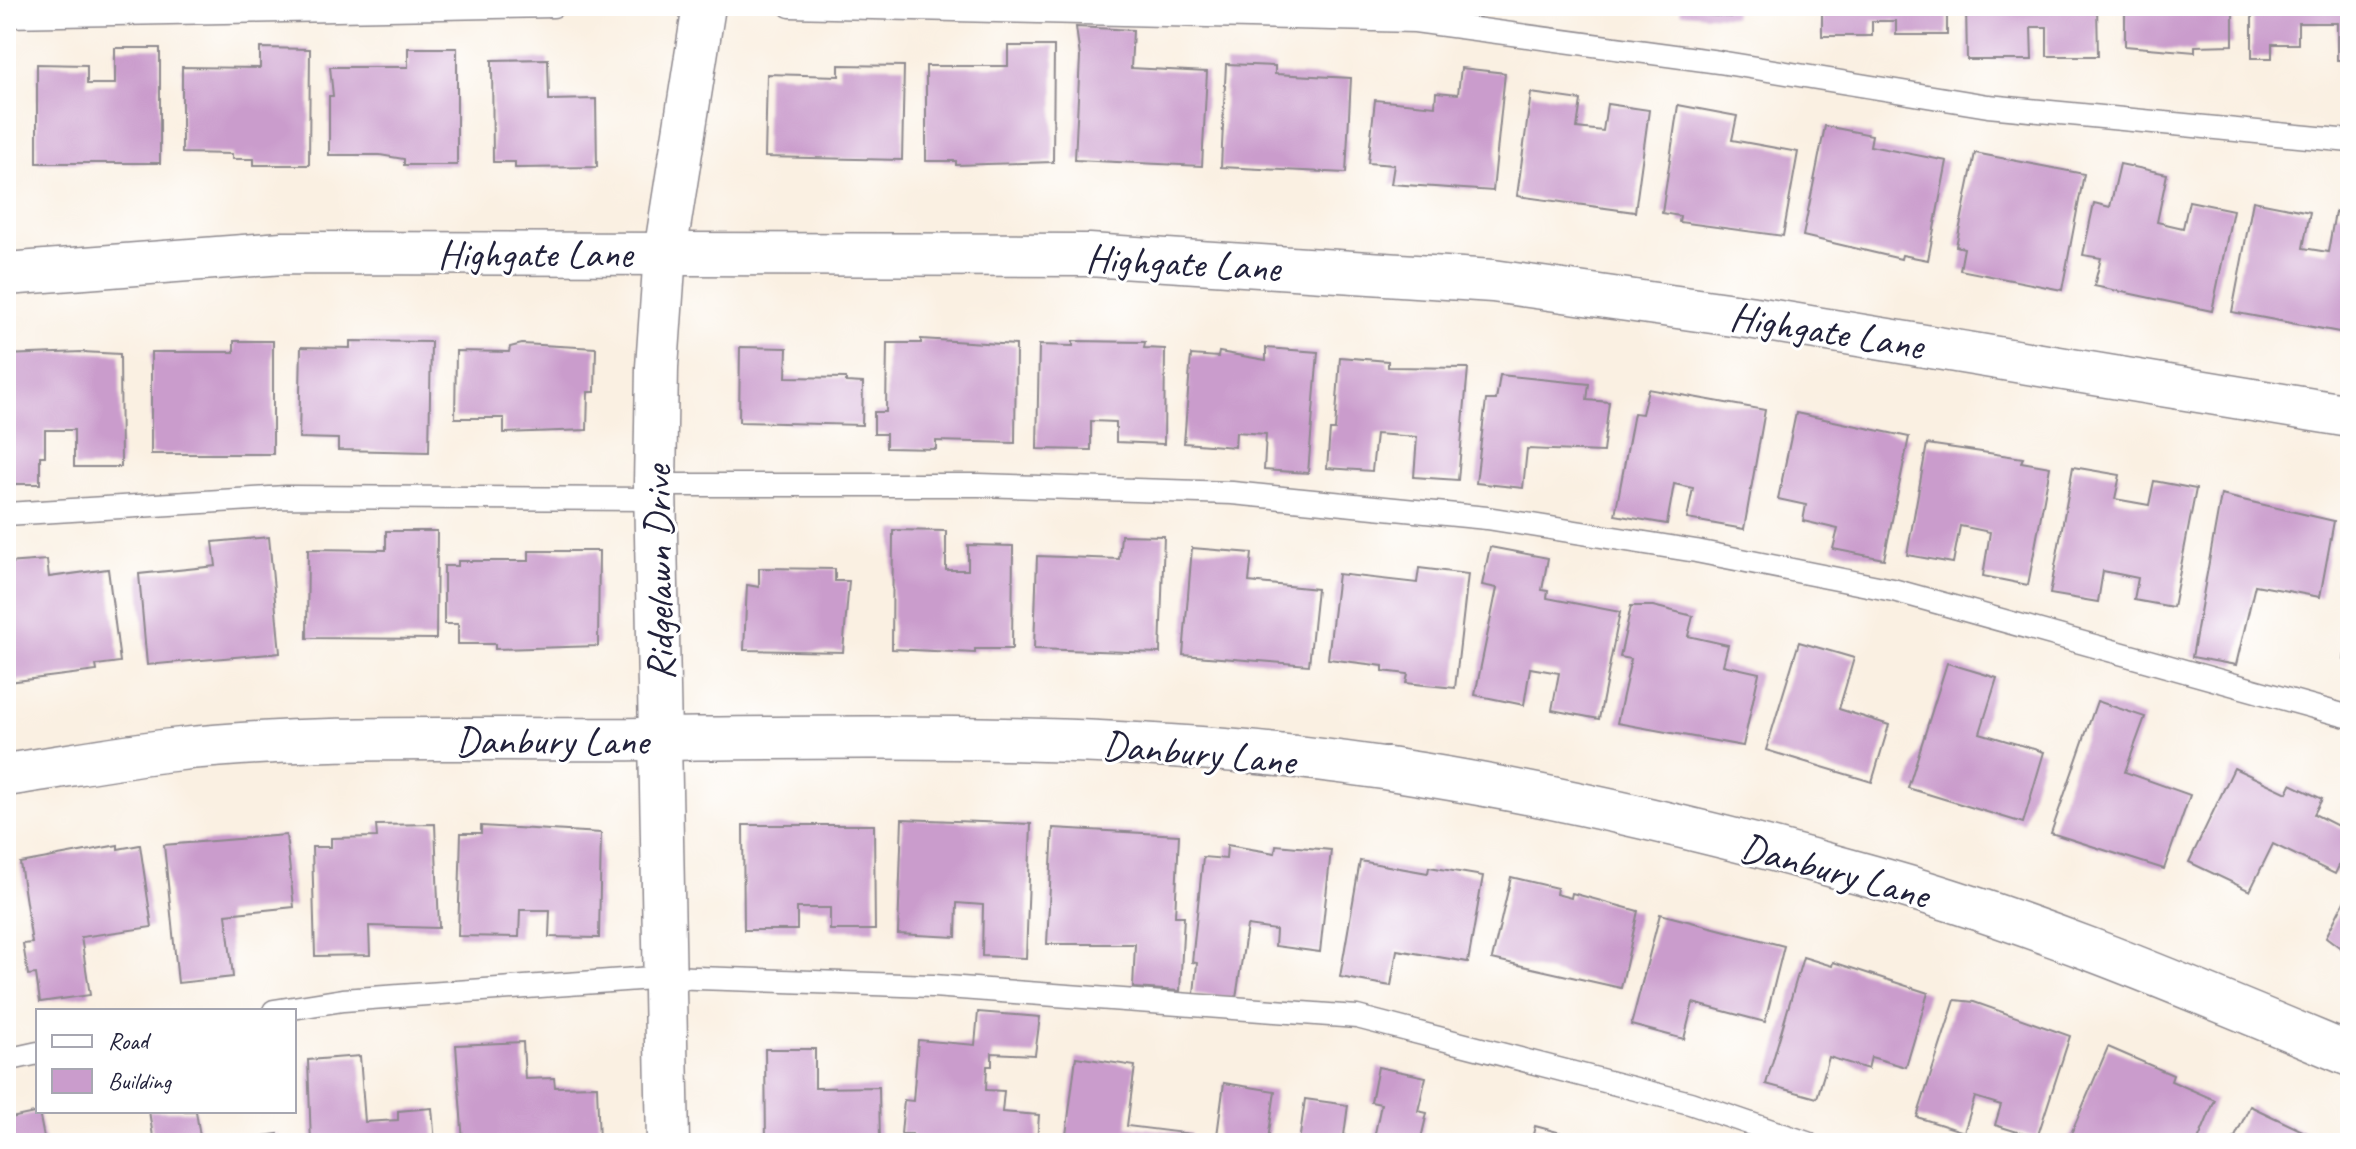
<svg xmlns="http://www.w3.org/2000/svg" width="2356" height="1149" font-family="Caveat,sans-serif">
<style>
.building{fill:#ca9ccc}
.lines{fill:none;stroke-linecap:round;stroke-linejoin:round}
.lane-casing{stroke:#8e898e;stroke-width:25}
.street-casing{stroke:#8e898e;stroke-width:45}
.lane{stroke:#fff;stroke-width:22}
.street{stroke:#fff;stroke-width:42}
.labels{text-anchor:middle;stroke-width:6;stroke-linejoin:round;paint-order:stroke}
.street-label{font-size:40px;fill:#22223b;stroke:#fff}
</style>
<rect width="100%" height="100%" fill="#fff"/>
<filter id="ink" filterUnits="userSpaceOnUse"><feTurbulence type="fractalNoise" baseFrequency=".0125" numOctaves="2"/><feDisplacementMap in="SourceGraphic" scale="16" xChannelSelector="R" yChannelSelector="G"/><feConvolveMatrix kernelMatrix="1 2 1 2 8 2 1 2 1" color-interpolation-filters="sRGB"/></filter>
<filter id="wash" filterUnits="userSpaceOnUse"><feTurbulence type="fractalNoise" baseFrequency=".006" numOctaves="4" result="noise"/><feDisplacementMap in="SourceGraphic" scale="32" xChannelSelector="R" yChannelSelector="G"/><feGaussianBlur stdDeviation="1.8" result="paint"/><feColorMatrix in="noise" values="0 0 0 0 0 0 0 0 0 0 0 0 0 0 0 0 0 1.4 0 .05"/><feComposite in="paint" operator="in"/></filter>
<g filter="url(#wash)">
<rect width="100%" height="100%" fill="#faf0e2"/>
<g id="blocks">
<!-- building -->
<g class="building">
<path d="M1681 6H1735L1734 17 1680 13Z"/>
<path d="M1822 6H1947V35H1896V21H1872V36H1822Z"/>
<path d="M1966 6H2097L2098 56H2047V27H2031L2032 60H1967Z"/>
<path d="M2125 6H2233V45L2195 46V52L2125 46Z"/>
<path d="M2252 6H2350V60H2337V23H2298V44H2272V58H2252Z"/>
<path d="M1076 27 1133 30 1131 68 1207 72 1202 166 1075 160 1080 57Z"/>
<path d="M1008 46H1054L1053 162 956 165V161H926V66H1008Z"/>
<path d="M115 48H160V163H37V64L87 65V84H115Z"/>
<path d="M260 48 310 49 309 165H254V159H232V154L182 153V67L260 68Z"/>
<path d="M408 48H457V165H404V159L380 155H329V96H333L330 67H408Z"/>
<path d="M548 59 549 100 596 99 597 167 515 168V162H493L492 60Z"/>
<path d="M1226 64 1275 66V74L1351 78 1346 173 1221 167Z"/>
<path d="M839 65 904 66 902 160 765 157 767 74 839 76Z"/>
<path d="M1461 68 1505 73 1493 191 1391 184 1394 165 1368 163 1375 100 1435 106 1436 92 1458 94Z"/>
<path d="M1531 93 1581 100 1577 128 1603 131 1607 104 1649 110 1635 212 1517 196Z"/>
<path d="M1678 105 1737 116 1732 140 1798 152 1783 236 1679 222 1680 216 1662 213Z"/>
<path d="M1825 126 1872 135 1870 146 1947 161 1928 260 1902 255 1901 259 1803 236Z"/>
<rect x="6" y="144" width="3" height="28"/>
<path d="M1975 153 2084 174 2062 290 1960 270 1964 248 1956 246Z"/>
<path d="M2120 164 2167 174 2157 222 2183 228 2189 201 2233 210 2212 311 2094 286 2101 258 2083 255 2094 203 2110 207Z"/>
<path d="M2253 201 2310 212 2303 248 2328 252 2335 212 2350 215V334L2232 312Z"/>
<path d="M921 339 1016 345 1015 443 936 441V449L886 448V434H874V412H886L887 343H921Z"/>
<path d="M234 341H273V454H151V352H234Z"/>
<path d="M350 341 431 342 429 452 338 450V439L299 438 301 347 350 348Z"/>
<path d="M1073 341 1145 342 1144 348 1165 349 1164 444 1116 442V422L1091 421V450L1037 449 1039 345 1073 346Z"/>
<path d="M522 344 596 348 595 392H588L587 430 504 433V418H455L456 351 509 352 510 347Z"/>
<path d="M740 347 787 348 786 377 846 378V382L863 383 862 425 739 422Z"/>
<path d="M1266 348 1318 352 1308 473 1264 470 1266 434 1236 432 1235 447 1184 443 1191 355 1218 357 1219 352 1266 360Z"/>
<path d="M82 352 120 354 121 467H74V430H45V456H40V484H6V355Z"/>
<path d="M1340 357 1388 361V367L1468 368 1458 480 1414 477 1417 437 1376 434 1372 471 1327 468 1330 430H1335Z"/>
<path d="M1500 375 1589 384 1587 400 1609 402 1603 452 1527 449 1523 488 1476 483 1486 400H1496Z"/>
<path d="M1648 389 1765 410 1744 529 1687 519 1693 488 1674 484 1667 524 1615 515 1634 413 1642 414Z"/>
<path d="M1796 413 1909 437 1884 559 1833 549 1838 529 1803 521 1806 505 1778 499Z"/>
<path d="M1927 444 2023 458 2021 462 2050 467 2028 585 1983 576 1990 532 1960 526 1953 563 1907 555Z"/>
<path d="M2073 467 2120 475 2115 499 2149 505 2154 481 2196 489 2173 607 2134 600 2138 578 2103 571 2098 602 2050 594Z"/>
<path d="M2221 495 2334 521 2320 597 2255 585 2236 665 2192 657Z"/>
<path d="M893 530 946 531V570H968V545L1013 546 1012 649H975V653L892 649Z"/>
<path d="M386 531H437L436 639 307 638 308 549 386 550Z"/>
<path d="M1121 535 1164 536 1160 653 1034 649 1037 556 1119 559Z"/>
<path d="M269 537 280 653 147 665 139 574 216 566 213 542Z"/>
<path d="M1490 547 1548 558 1542 590 1548 591 1547 598 1620 612 1599 719 1552 710 1559 673 1530 668 1524 705 1475 695 1497 588 1482 585Z"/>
<path d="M1192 548 1252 553 1249 582 1317 589 1309 665 1183 655Z"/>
<path d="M529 551H599L598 646 495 649V644H458V624H444V566H458V561H529Z"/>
<path d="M47 560 49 577 108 569 120 662 96 665 97 671 8 682 6 563Z"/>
<path d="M759 568 835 569V581H849L843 652 744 650 747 585 759 587Z"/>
<path d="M1419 568 1468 574 1455 688 1406 683 1408 674 1383 671V666L1328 659 1338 574 1417 583Z"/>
<path d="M1631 606H1653L1693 616 1688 636 1728 645 1723 665 1759 673 1743 746 1617 723 1631 659 1620 657Z"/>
<path d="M2348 632H2350V661L2344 660Z"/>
<path d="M1799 642 1854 658 1839 709 1889 725 1872 782 1766 750Z"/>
<path d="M1947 663 1997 678 1980 733 2044 752 2023 823 1908 788Z"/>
<path d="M2097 701 2145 717 2125 772 2190 795 2164 869 2051 833Z"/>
<path d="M2234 768 2287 793 2291 784 2322 799 2314 814 2350 832V844L2335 874 2273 844 2250 891 2189 862Z"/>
<path d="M902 819 1031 824 1026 958 982 956 983 905 957 903 956 937 898 934Z"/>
<path d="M435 824 439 928 369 926 370 955 315 956 312 847H331V838L377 837 376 825Z"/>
<path d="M743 825H874L875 930H830V908H797V930H744Z"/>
<path d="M481 826 601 833 599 938 549 937 550 910H520L519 937 458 936 461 833H481Z"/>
<path d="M1053 828 1179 835 1175 916H1184L1180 991 1133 988 1135 944H1047Z"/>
<path d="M286 835 294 907 226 914 233 977 178 983 164 845Z"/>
<path d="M118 845V849L140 845 152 927 81 937 90 995 40 1002 36 974 28 975 23 944 32 943 20 863Z"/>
<path d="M1227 845 1275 853 1276 845 1331 850 1320 952 1275 946 1276 930 1247 926 1236 998 1194 994 1197 963 1192 962 1203 857 1226 859Z"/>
<path d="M1360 861 1428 873 1429 867 1483 876 1468 962 1397 950 1391 986 1340 977Z"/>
<path d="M1511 877 1557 888 1556 894 1571 898 1572 893 1638 911 1621 988 1492 959Z"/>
<path d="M2350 890V955L2326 937Z"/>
<path d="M1660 914 1784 946 1765 1022 1693 1003 1684 1039 1631 1025Z"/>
<path d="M1803 957 1832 966 1833 962 1928 993 1906 1067 1871 1057 1868 1069 1829 1057 1817 1098 1766 1084Z"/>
<path d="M1955 1000 1974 1002 2070 1036 2037 1138 1995 1125 2001 1105 1975 1097 1964 1132 1917 1117Z"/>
<path d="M978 1012 1040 1017 1035 1055 992 1053V1066H987L986 1090 1004 1091 1002 1112 1039 1115 1037 1143H911L912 1134H901L904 1100 913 1101 918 1040 975 1045Z"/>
<path d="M523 1042 525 1079 554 1078 555 1087 597 1086 599 1143H463L456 1045Z"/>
<path d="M2108 1047 2173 1075 2171 1081 2215 1100 2197 1143H2067Z"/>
<path d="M765 1049H815V1088L879 1087 880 1143H766Z"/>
<path d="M360 1056 365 1122 398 1120V1111L432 1108 435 1143H311L308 1060Z"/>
<path d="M1076 1057 1135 1066 1127 1126 1192 1134 1191 1143H1065Z"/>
<path d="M1378 1067 1426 1077 1418 1111 1427 1113 1420 1143H1373L1381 1104 1371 1102Z"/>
<path d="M1224 1083 1275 1091 1268 1140 1279 1143H1216Z"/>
<path d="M1305 1099 1348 1105 1343 1143H1299Z"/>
<path d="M2250 1106 2328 1143H2232Z"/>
<path d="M149 1111H196L201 1143H154Z"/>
<path d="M39 1112 45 1143H6V1119Z"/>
<path d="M1535 1126 1580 1138 1578 1143H1531Z"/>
<path d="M278 1134 279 1143H227V1141Z"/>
</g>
</g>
</g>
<g filter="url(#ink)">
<use href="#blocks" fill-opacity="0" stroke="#8e898e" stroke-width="2"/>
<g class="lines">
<!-- lane casing -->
<g class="lane-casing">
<g id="lane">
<path d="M790 6 1415 21 1719 62 1988 106 2350 141"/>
<path d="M6 16 553 6"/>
<path d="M655 485H979L1232 493 1487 518 1696 551 1893 590 2350 717"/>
<path d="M6 514 286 497 655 499"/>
<path d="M274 1011 343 1000 666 977 933 986 1357 1017 1690 1103 1807 1143"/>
<path d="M6 1060 38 1053"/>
</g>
</g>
<!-- street casing -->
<g class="street-casing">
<g id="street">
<path d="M6 274 282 253 1089 255 1493 281 1755 318 2350 416"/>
<path d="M6 775C61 767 117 756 172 750 327 733 486 741 641 739 900 737 1164 731 1421 774 1570 798 1720 834 1866 875 2031 920 2192 989 2350 1055"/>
<path d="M668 1143 655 485 657 367 665 253 704 6"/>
</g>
</g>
<!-- lane -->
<use href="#lane" class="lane"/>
<!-- street -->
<use href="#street" class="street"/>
</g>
</g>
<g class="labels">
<!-- street labels -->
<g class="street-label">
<text x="535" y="267">Highgate Lane</text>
<text transform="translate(1183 262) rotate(3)" y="14">Highgate Lane</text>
<text transform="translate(1827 330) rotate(9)" y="14">Highgate Lane</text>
<text transform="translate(658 573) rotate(-91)" y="14">Ridgelawn Drive</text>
<text x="552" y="754">Danbury Lane</text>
<text transform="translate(1199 752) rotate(5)" y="14">Danbury Lane</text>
<text transform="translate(1835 870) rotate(15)" y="14">Danbury Lane</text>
</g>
</g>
<!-- margin -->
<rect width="2356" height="1149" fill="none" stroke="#fff" stroke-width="32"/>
<!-- legend -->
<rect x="36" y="1009" width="260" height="104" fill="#ffffff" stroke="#a7a7b1" stroke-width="2"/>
<rect x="52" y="1035" width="40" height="12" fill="#ffffff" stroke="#a7a7b1" stroke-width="2"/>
<text x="108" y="1049" font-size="24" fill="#22223b">Road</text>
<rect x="52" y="1069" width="40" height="24" fill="#ca9ccc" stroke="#a7a7b1" stroke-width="2"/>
<text x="108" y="1089" font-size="24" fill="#22223b">Building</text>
</svg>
